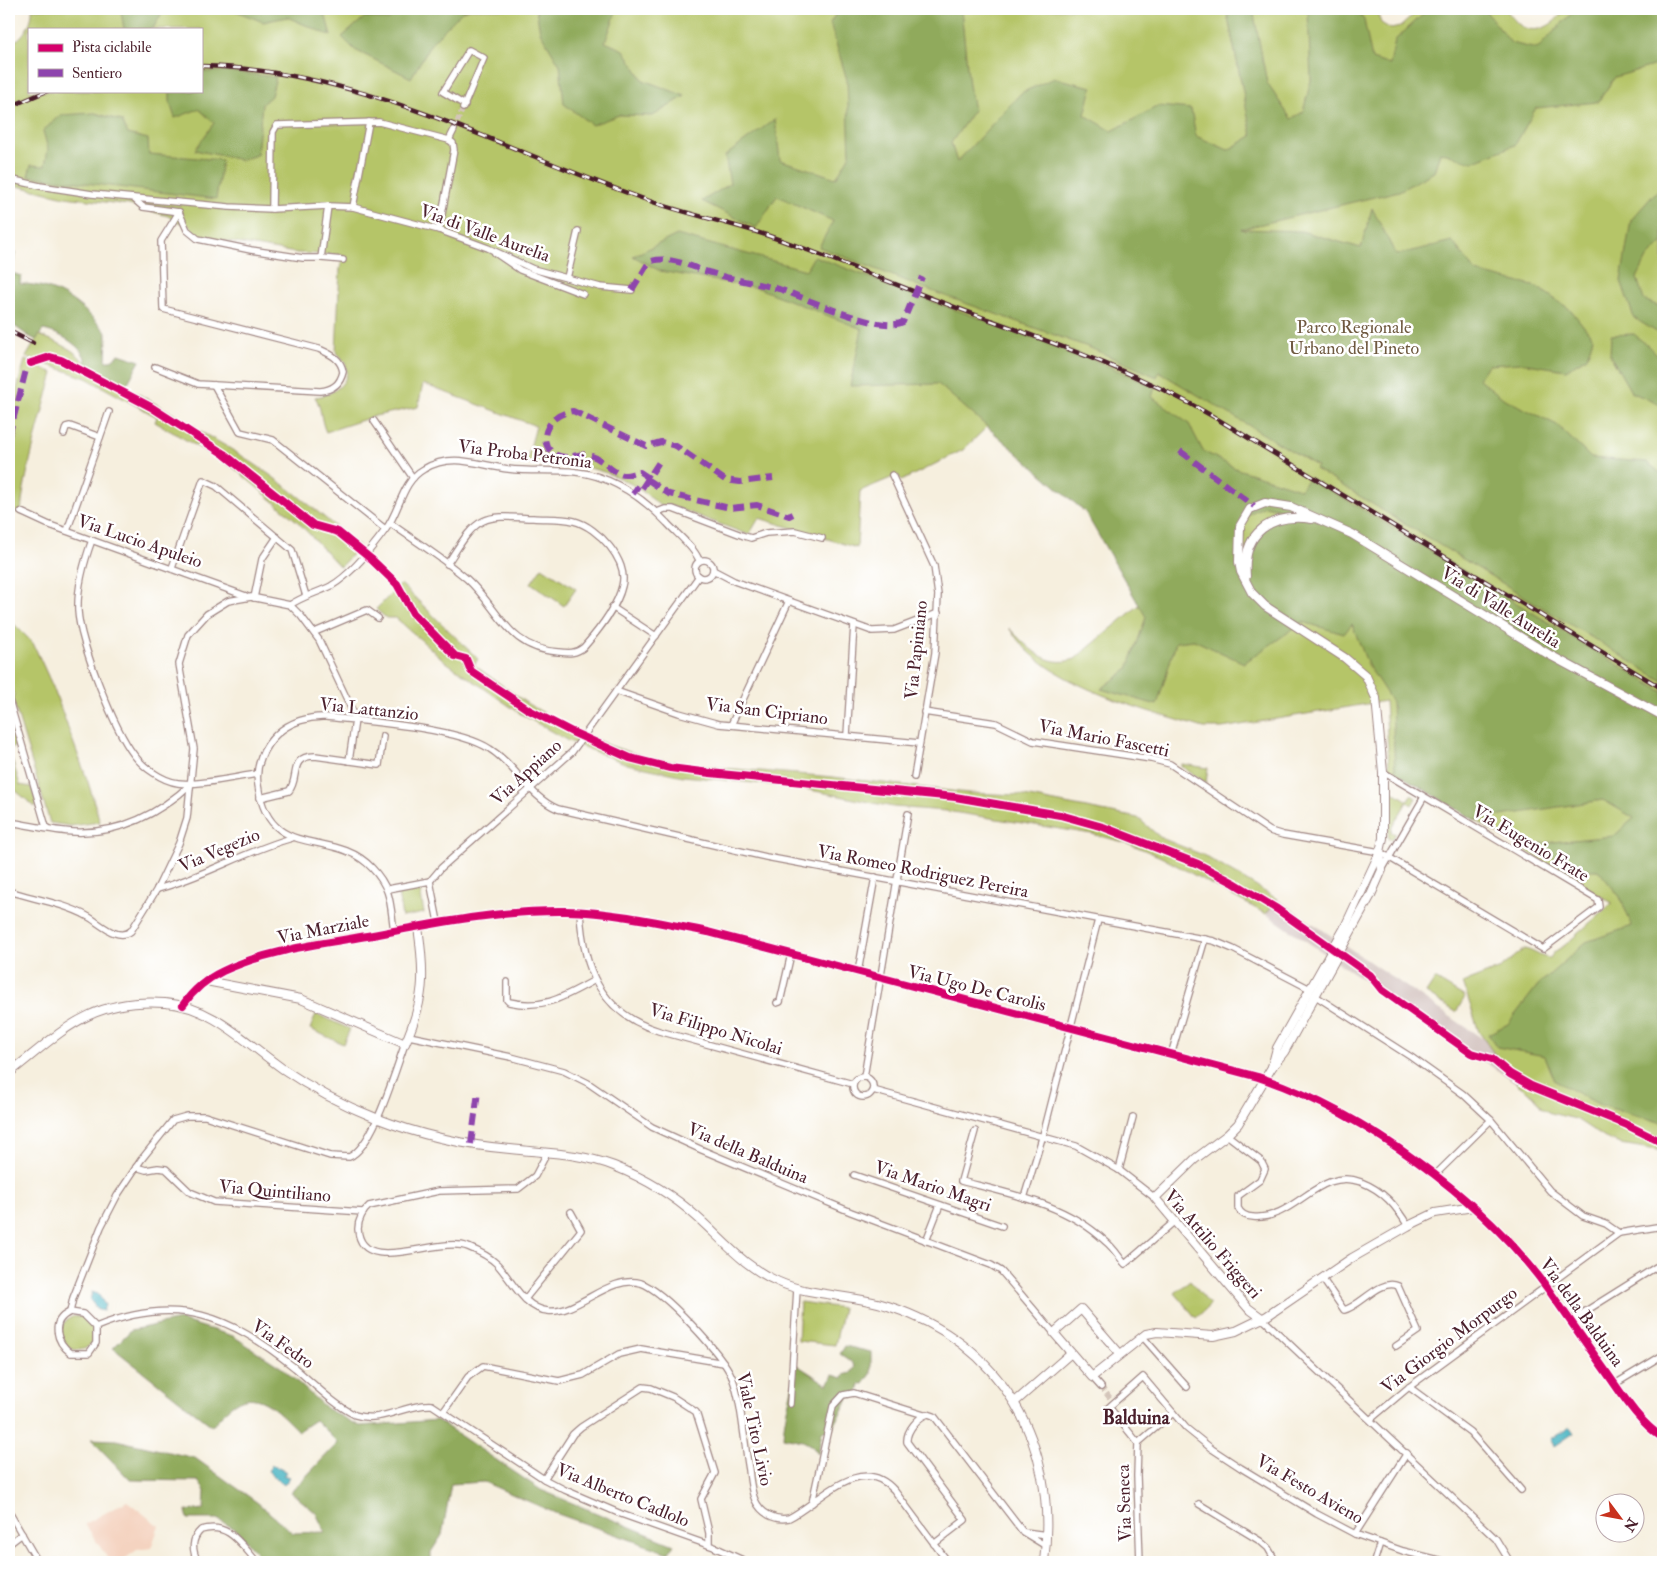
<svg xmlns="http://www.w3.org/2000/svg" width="1672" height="1571" font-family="'IM FELL Double Pica',serif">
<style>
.built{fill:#f4d3c0}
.industrial{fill:#d0c0bc}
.green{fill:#b5c568;stroke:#80724a;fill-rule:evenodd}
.forest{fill:#90aa5c;stroke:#6d6444;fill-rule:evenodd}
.water{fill:#45b3c1;stroke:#486976}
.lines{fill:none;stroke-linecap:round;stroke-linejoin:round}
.street-tunnel{stroke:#d4c5ba;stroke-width:5.5;stroke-dasharray:5.5 3;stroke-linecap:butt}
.street-casing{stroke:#a08784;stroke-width:8}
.secondary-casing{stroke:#a08784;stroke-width:10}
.street{stroke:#fff;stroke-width:5.5}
.secondary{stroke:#fff;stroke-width:8}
.rail-casing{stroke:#4a1f2b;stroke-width:4.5}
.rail{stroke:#fff;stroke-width:2.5;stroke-dasharray:8;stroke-linecap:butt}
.quiet{stroke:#8e44ad;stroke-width:6;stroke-dasharray:12 6;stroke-linecap:butt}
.cycleway-casing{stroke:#fff;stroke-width:11}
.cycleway{stroke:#d6006c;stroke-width:8}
.labels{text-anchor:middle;stroke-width:5;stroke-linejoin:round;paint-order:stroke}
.street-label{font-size:18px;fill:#4a1f2b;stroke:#fff}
.park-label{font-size:18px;fill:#6f5940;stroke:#fff}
.neighbourhood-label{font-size:19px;font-weight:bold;fill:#4a1f2b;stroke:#fff}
</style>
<rect width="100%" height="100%" fill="#fff"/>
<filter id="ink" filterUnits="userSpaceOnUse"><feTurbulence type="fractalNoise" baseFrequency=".02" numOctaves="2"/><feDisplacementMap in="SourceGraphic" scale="10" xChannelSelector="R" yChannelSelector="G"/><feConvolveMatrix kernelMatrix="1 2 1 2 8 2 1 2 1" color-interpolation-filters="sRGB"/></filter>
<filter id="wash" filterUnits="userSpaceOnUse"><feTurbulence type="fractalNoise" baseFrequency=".0096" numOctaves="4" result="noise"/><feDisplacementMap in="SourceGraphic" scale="20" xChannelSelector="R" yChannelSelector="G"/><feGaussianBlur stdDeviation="1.12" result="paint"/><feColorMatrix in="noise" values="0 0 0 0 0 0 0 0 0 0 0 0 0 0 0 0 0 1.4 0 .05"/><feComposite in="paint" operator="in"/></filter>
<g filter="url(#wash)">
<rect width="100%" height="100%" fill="#f6efde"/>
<!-- built -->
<path class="built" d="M127 1501 159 1526 151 1548 137 1550 120 1562H110L85 1524Z"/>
<!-- industrial -->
<path class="industrial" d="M1277 899 1526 1068 1516 1083 1266 914Z"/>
<!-- green -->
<g class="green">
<path d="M32 9H1376L1381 23 1391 29 1400 27 1420 9H1505C1510 14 1515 22 1521 26 1538 36 1557 23 1564 9H1663V1151L1621 1144 1605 1138 1576 1119 1550 1113 1542 1108 1534 1096 1516 1083 1521 1077 1502 1065 1479 1032 1463 983 1501 968 1524 949C1533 950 1541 958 1550 958L1554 952 1565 945 1612 903 1389 768 1385 701 1222 728H1204C1148 711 1073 692 1029 652 1021 645 1015 636 1009 628 1028 647 1046 669 1075 659L1150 596 1101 521 987 427 963 450 901 481 898 475 860 491 857 548 759 518 749 535 669 505 660 506C623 470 576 461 526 463L536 426 423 384 418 407 375 416 326 432C320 420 322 407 315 397 340 394 360 373 336 352L340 269 343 255 296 253 200 237 186 223 177 222 168 216 129 205 65 197 9 184V37L17 40C26 33 33 20 32 9ZM29 29H201V91H29Z"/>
<path d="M39 335C56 342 74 348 86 364L196 427 195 429C259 462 305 500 359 547L340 567 298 522 234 468 155 422 157 417 86 378 26 357Z"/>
<path d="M25 360 53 373C47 396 17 499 22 515L9 508V417Z"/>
<path d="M542 567 576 589 564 606 531 583Z"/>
<path d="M401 584 478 659 474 665 528 704 573 729 608 745 648 758 700 766 833 777 968 793 1019 795 1138 818 1161 838 1203 855 1277 899 1266 914 1161 857 1128 843 1092 834 946 811 893 807 796 787 683 776 627 764 568 741 521 714 446 662 396 618H386L376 609Z"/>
<path d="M9 619 33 643 53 687 88 782 100 822 71 826 50 823 13 700 14 695 9 682Z"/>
<path d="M9 717 18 744 9 750 20 785 31 787 37 804 35 807 9 785Z"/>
<path d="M1182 764 1208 768 1206 783 1181 766Z"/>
<path d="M1393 783 1391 790 1408 801 1411 795 1416 798 1412 805 1407 802 1392 827 1391 832 1396 834 1391 839H1388L1389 786Z"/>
<path d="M420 890 424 913 402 917 398 894Z"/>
<path d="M1435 979 1465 997 1456 1012 1426 993Z"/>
<path d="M316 1014 350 1029 343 1044 310 1029Z"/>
<path d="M1190 1281 1210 1305 1196 1318 1175 1293Z"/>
<path d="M800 1302 843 1308 835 1345 798 1341Z"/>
<circle cx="78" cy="1333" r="17"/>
</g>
<!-- forest -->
<g class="forest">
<path d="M118 9H162L163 11 154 27 151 29H124L121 12Z"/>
<path d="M231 9H315L326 17 331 36 287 17 263 22Z"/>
<path d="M396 9H469L463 11 432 42 411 78 355 50 342 37 365 17 389 20Z"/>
<path d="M536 9H615L617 10 605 42 624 50 643 80 685 96 653 116 619 115 592 125 564 104 560 65 540 32Z"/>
<path d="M839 9H961L969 85 974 110 951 143 957 162 1021 93 1054 78 1092 87 1085 115 1112 131 1158 106 1191 109 1196 136 1228 150 1252 136 1227 13 1231 9H1253L1267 83 1291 119 1303 112 1311 80 1308 12 1315 9H1356L1364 20 1372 59 1390 65 1395 40 1429 9H1484L1511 43 1537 49 1576 9H1663V63L1615 77 1598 102 1536 108 1515 145 1472 162 1440 152 1434 172 1399 191 1241 229 1301 231 1361 248 1372 208 1396 255 1452 241 1476 272 1537 287 1571 310 1593 338 1587 357 1566 370 1521 363 1488 365 1479 379 1503 398 1557 425 1591 458 1647 462 1663 475V681L1315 469 1317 466 1159 372 1157 377 1088 347 937 293 819 247 833 221 777 196 756 228 702 201 730 184 725 156 775 119 780 160 836 178 850 155 847 80 830 23Z"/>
<path d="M225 71 276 77 271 96 262 104 257 155 241 160 195 150 214 123 199 109 175 118 170 103V91H201V72Z"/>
<path d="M95 113 122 121 128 134 148 139 149 154 222 160 216 199 28 176 31 165 45 166 48 149 43 131 60 115Z"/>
<path d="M1663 184V242L1647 258 1637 278 1644 300 1663 308V336L1634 318 1621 281 1631 220Z"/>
<path d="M677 235 806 270 814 256 934 302 1085 356 1147 383 1155 387 1152 397 1189 424 1203 451 1237 469 1300 489 1309 477 1663 692V1123L1600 1105 1555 1081 1545 1056 1497 1047 1488 1034 1508 1024 1538 985 1586 942 1632 926 1620 897 1598 870H1564L1541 843 1614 836 1634 818 1603 800 1475 820 1395 772 1392 702 1368 665 1352 624 1344 634 1303 622 1244 663 1194 640 1176 642 1157 705 1101 689 1128 669 1146 617 1085 512 938 384 850 386 862 329 758 288 660 271 633 256ZM1265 506 1295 512 1309 518C1260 512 1260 525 1243 566V530L1248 514Z"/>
<path d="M9 248 15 253 12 273 21 276 20 284C57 284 81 304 105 331L107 336 106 361H110L119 354 140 361 125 388 86 367 84 365 86 360C80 344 59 333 43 330L36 340C26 336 19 328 9 323Z"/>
<path d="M1634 334 1663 359V406L1631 392 1610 355 1611 335Z"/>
<path d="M180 1320 233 1336 282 1368 327 1409 360 1426 437 1420 541 1490 674 1545 668 1553 555 1513 484 1482 451 1484 442 1535 431 1552V1562H265L235 1529 217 1519H188L186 1511 204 1509 205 1491 198 1481 130 1480 91 1439 116 1440 195 1458 258 1503 293 1533 325 1532 316 1513 291 1492 338 1443 315 1420 298 1431C282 1416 259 1386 234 1404 226 1409 219 1419 212 1426L113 1348 131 1330Z"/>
<path d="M845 1346 871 1352V1374L864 1384H860L858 1393 853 1397 848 1396C846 1408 836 1417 832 1430L822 1431 818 1454 812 1446 803 1441 783 1437C784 1414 793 1388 797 1365L828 1385 833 1375 843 1378 844 1375 851 1373 855 1367 852 1362 840 1354Z"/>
</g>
<!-- water -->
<g class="water">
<path d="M92 1292 98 1294 105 1305 103 1311 98 1310 90 1300Z"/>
<path d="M1570 1427 1574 1433 1555 1446 1551 1439Z"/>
<path d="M272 1465 287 1472 283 1475 290 1477 284 1485 268 1471Z"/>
</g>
</g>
<g filter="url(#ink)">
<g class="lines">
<!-- street-tunnel -->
<g class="street-tunnel">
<path d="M454 130 463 108"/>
<path d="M1101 1387 1110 1398"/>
</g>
<!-- street casing -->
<g class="street-casing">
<g id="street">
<path d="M463 108 484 58 469 50 443 92 465 105"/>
<path d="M449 140 454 130"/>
<path d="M9 179 40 186 92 194 229 207 272 209 328 206 353 207 439 230 488 248 533 269 600 287 632 290"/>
<path d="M133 198 143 207 179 212"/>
<path d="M353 207 369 122"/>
<path d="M272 209 273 132 277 125 379 122 449 140"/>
<path d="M179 212 187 230 198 239 251 250 303 258H321L328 206"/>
<path d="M439 230 454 150 453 143 449 140"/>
<path d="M495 253 520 270 583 294"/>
<path d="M321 258 343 260"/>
<path d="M567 278 578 231"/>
<path d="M155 367 198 384 320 391C332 390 340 385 343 372 341 358 330 354 319 349L163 309 161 241 179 212"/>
<path d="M214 385 240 432 273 440 385 529"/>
<path d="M374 421 413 478"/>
<path d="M64 434 66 427 70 426 100 437"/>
<path d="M892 475 934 566 938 595 935 653 914 777"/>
<path d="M21 512 47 524 246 596"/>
<path d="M657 512 665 509H673L744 536 751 538 766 533 795 531 822 538"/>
<path d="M390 523C415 541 443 558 467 579 500 609 507 649 559 652 568 653 576 654 584 647 598 631 617 608 622 586 629 561 598 527 574 521 561 518 546 519 533 518 518 518 497 514 483 521 468 528 457 550 447 564"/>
<path d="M67 531 109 412"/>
<path d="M92 540C84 562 77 587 78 611 80 643 114 729 134 755 143 767 162 781 178 783 197 786 236 777 257 774"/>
<circle cx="704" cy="569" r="9"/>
<path d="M172 568 203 480 216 486 292 550 306 596"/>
<path d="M713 570 734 581 872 631 894 630 938 613"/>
<path d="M254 598 262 559 277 537"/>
<path d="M290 605C303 596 317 593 331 586 352 574 372 548 386 529 400 510 402 481 424 469 452 452 478 465 508 469 531 472 554 469 576 472 612 476 643 498 667 523 678 535 693 546 699 560"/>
<path d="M612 607 656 636"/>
<path d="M315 632 367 610 378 618"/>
<path d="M616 691 679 713 719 724 919 743"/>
<path d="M9 700 46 827"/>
<path d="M924 712 996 723 1033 741 1151 759 1170 764 1270 831 1283 835 1380 852 1543 949 1599 907 1598 900 1383 772"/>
<path d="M731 725 789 601"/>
<path d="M847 735 854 625"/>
<path d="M260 798 289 791C300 778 288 756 315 756L379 765 383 736"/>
<path d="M9 822C30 825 52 831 74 832 120 834 160 813 192 783"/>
<path d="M1382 870 1424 797"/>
<path d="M430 881 441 868 572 752 699 576"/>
<path d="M430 881 438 922"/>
<path d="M157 889C204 877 245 851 292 838"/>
<path d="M388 889 430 881"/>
<path d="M9 891C34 899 63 903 87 916 99 922 117 942 131 931L157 889 179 843 187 818 194 749 179 664 188 635 207 614 228 601 251 597 290 605 301 616 319 640 353 712 355 720 349 761"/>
<path d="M580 912C583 968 600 1013 659 1031L853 1084"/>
<path d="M394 931C390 904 392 889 372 868 333 826 269 864 258 785 255 766 263 747 277 734 290 722 309 716 326 717 366 721 458 728 490 749 516 765 529 797 558 809L766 857 1214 941 1233 949 1310 989"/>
<path d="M858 972 875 877"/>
<path d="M507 982V1000L509 1002C545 1010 565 996 595 980"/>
<path d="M1314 995 1411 1057 1463 1094 1491 1120 1550 1191 1583 1216 1606 1224 1619 1233 1663 1226"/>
<path d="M777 1003 780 1002 791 954"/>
<path d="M409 1036 511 1057 564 1071 588 1083 652 1127 702 1150 851 1212 991 1265 1001 1271 1054 1333"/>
<path d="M1171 1055 1205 939"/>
<path d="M864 1077 908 814"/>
<circle cx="863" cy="1087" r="10"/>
<path d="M873 1090 1076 1146 1119 1170 1155 1198"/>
<path d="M975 1131 961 1181C1011 1194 1066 1204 1105 1241 1113 1247 1119 1257 1125 1264L1175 1221"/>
<path d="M1227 1135 1261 1161 1265 1169 1260 1180 1238 1196V1208C1241 1214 1247 1217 1253 1217 1295 1221 1318 1166 1361 1182 1384 1191 1396 1206 1408 1226"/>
<path d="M547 1153 535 1176 518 1189 439 1191 369 1206C363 1211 358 1220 358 1229 361 1278 438 1235 468 1247 478 1251 489 1256 497 1264 512 1280 524 1309 548 1311 576 1315 610 1274 641 1283 664 1291 722 1354 732 1377 742 1402 744 1443 749 1470 750 1480 751 1491 755 1500 761 1513 774 1521 789 1518 819 1503 860 1452 894 1490L948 1562"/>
<path d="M136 1167 146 1170 158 1168 166 1169 190 1192 214 1202 363 1212"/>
<path d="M1119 1170 1133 1117"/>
<path d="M854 1175 1002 1226"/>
<path d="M1435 1175 1491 1120"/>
<path d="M9 1189V1214"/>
<path d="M1024 1198 1045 1128 1098 920"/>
<path d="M926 1241 940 1205"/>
<path d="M1322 1278 1344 1310C1361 1306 1380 1278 1398 1286L1418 1331 1396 1346"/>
<path d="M525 1299 581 1230 571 1212"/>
<path d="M70 1312 73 1298 101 1227 117 1196 141 1160 173 1120 187 1116H205L330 1156 349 1157C374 1147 395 1070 405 1044"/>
<path d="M70 1312 83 1314 96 1327V1343L89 1353H71C56 1342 50 1321 70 1312Z"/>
<path d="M1263 1319 1496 1539 1510 1562"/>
<path d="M1570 1321 1656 1267"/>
<path d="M96 1327C177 1294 229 1315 295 1368 314 1384 333 1404 355 1415 381 1424 407 1403 432 1405L544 1479 565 1490 621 1514 714 1547 747 1562"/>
<path d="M1142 1336 1187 1387"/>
<path d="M1092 1377 1101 1387"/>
<path d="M1615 1384 1663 1355"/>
<path d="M1409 1387 1470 1432 1521 1490"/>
<path d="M790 1404 797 1289"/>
<path d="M444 1411 468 1377 483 1366 559 1381 583 1375 619 1354 641 1349 724 1363"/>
<path d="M1371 1419 1409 1387 1619 1233"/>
<path d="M1138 1443 1109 1407 1143 1377 1186 1428 1212 1449 1241 1468 1317 1514 1355 1534 1403 1551 1447 1562"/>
<path d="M1138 1443 1137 1476 1140 1562"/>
<path d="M1138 1443 1173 1413"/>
<path d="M544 1479 573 1434 581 1427 643 1387 651 1388 673 1397 696 1412 715 1473 701 1499 709 1533V1545"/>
<path d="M812 1503 833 1406 843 1395 854 1393 924 1415"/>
<path d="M1199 1504 1260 1541 1268 1548 1276 1562"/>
<path d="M9 1512 38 1562"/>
<path d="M1025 1532 1047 1535"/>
<path d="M1355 1534 1407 1453"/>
<path d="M9 1544 22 1534"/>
<path d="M934 1544 965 1520 907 1442C906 1431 918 1417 928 1414L934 1416 1023 1532 1046 1546"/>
<path d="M198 1562C192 1551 191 1539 201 1530 229 1522 240 1543 257 1562"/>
<path d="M1374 1562 1380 1543"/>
</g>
</g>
<!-- secondary casing -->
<g class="secondary-casing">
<g id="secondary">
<path d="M1246 576C1242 532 1271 513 1312 519"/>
<path d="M206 981 301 999 405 1044C425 998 425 976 418 927"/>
<path d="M183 1005C194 989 206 979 223 971 268 950 319 944 367 936 433 924 498 910 566 911 613 912 662 923 708 932L1258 1077C1364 1112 1483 1199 1548 1289 1566 1315 1584 1340 1602 1366 1620 1391 1637 1421 1663 1438"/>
<path d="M1272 1067 1277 1048 1344 929 1380 852 1383 838V772L1376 698 1366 676 1345 658 1265 606 1252 593 1241 572 1239 562 1240 526 1250 509 1265 503 1291 507 1352 534 1548 654 1663 716"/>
<path d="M9 1073C63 1031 90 998 165 1003 212 1006 246 1043 283 1069 312 1089 343 1105 376 1118 419 1135 464 1145 510 1149 545 1153 581 1153 614 1166 644 1178 673 1195 697 1217 724 1241 745 1268 779 1282 813 1297 852 1294 888 1306 1003 1343 1059 1444 1044 1562"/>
<path d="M1263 1319 1248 1308 1155 1198 1195 1159 1227 1135 1238 1124 1272 1067 1284 1052 1371 895 1382 870 1380 852"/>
<path d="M1120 1354 1081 1309 1054 1333 1092 1377 1146 1334 1157 1332 1213 1336 1236 1331 1267 1316 1352 1258 1408 1226 1435 1213 1473 1207"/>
<path d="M1015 1402 1071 1353"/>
</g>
</g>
<!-- street -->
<use href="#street" class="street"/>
<!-- secondary -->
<use href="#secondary" class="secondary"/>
<!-- rail casing -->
<g class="rail-casing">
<g id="rail">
<path d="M201 66C359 69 499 148 644 199 685 214 728 222 769 236 839 260 906 290 976 315 1059 345 1137 372 1214 417L1663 689"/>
<path d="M9 107 47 91"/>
<path d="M9 331 33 343"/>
</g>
</g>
<!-- rail -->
<use href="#rail" class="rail"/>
<!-- quiet -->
<g class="quiet">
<path d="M632 290 649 262C669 254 692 268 712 273 734 280 757 283 779 289 805 297 880 334 903 322L922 277"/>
<path d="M9 436 26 370 31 363"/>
<path d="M1180 451 1254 506"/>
<path d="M649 478 640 472C635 472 630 475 625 475 611 474 603 457 588 455 580 453 573 457 565 457 549 456 540 441 548 427 553 417 562 413 573 411L646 446 661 442 676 446 725 480 740 482 773 478"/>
<path d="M648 480 669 494 730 508 757 505 789 516 793 514"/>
<path d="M642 488 661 459"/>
<path d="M633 494 638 486"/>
<path d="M471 1144 478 1092"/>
</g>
<!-- cycleway casing -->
<g class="cycleway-casing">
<g id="cycleway">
<path d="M31 363 50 357 61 360 151 407 224 454 313 525 338 532 371 559 397 584 413 613 455 656 466 659 471 671 529 710 572 732 630 758 670 768 710 773 955 797 1060 815 1103 827 1198 864 1234 883 1277 909 1370 975 1382 990 1471 1053 1492 1059 1510 1074 1531 1086 1625 1124 1663 1143"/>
<path d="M183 1005C194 989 206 979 223 971 268 950 319 944 367 936 433 924 498 910 566 911 613 912 662 923 708 932L1258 1077C1364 1112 1483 1199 1548 1289 1566 1315 1584 1340 1602 1366 1620 1391 1637 1421 1663 1438"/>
</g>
</g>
<!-- cycleway -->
<use href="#cycleway" class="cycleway"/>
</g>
</g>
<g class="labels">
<!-- street labels -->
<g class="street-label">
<text transform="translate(485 233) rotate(20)" y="6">Via di Valle Aurelia</text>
<text transform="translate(525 454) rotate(7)" y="6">Via Proba Petronia</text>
<text transform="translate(140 541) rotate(19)" y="6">Via Lucio Apuleio</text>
<text transform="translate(1501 607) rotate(32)" y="6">Via di Valle Aurelia</text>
<text transform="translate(916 650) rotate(-84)" y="6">Via Papiniano</text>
<text transform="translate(369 709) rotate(6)" y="6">Via Lattanzio</text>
<text transform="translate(767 711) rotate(7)" y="6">Via San Cipriano</text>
<text transform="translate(1104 738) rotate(11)" y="6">Via Mario Fascetti</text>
<text transform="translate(526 772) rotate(-42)" y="6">Via Appiano</text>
<text transform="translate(1531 843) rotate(31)" y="6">Via Eugenio Frate</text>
<text transform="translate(219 850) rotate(-23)" y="6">Via Vegezio</text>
<text transform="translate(923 871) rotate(11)" y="6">Via Romeo Rodriguez Pereira</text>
<text transform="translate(323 929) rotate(-11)" y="6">Via Marziale</text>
<text transform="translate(977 988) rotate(14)" y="6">Via Ugo De Carolis</text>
<text transform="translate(716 1029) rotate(17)" y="6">Via Filippo Nicolai</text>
<text transform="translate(748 1153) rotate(23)" y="6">Via della Balduina</text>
<text transform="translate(933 1186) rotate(19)" y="6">Via Mario Magri</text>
<text transform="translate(275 1191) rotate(5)" y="6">Via Quintiliano</text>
<text transform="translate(1213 1244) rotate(49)" y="6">Via Attilio Friggeri</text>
<text transform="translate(1582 1312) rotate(54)" y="6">Via della Balduina</text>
<text transform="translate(1449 1340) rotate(-37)" y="6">Via Giorgio Morpurgo</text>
<text transform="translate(283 1344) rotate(35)" y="6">Via Fedro</text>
<text transform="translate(755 1429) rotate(78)" y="6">Viale Tito Livio</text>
<text transform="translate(1310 1489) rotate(30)" y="6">Via Festo Avieno</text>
<text transform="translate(623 1495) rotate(22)" y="6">Via Alberto Cadlolo</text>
<text transform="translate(1124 1503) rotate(-92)" y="6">Via Seneca</text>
</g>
<!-- park labels -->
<g class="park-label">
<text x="1354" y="333">Parco Regionale<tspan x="1354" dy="21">Urbano del Pineto</tspan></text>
</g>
<!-- neighbourhood labels -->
<g class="neighbourhood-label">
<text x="1136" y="1424">Balduina</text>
</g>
</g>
<!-- margin -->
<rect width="1672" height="1571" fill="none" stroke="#fff" stroke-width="30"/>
<!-- legend -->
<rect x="28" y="28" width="175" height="65" fill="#ffffff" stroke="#b7a5aa"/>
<rect x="38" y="44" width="25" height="8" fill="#d6006c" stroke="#b7a5aa"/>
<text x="72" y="52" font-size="15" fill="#4a1f2b">Pista ciclabile</text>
<rect x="38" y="69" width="25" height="8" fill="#8e44ad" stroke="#b7a5aa"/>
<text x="72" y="78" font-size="15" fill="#4a1f2b">Sentiero</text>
<!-- north arrow -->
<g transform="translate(1620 1518) rotate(122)"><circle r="24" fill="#ffffff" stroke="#b7a5aa"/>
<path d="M0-4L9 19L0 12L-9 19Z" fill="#c8321e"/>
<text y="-8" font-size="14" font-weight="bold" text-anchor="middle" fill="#4a1f2b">N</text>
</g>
</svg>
